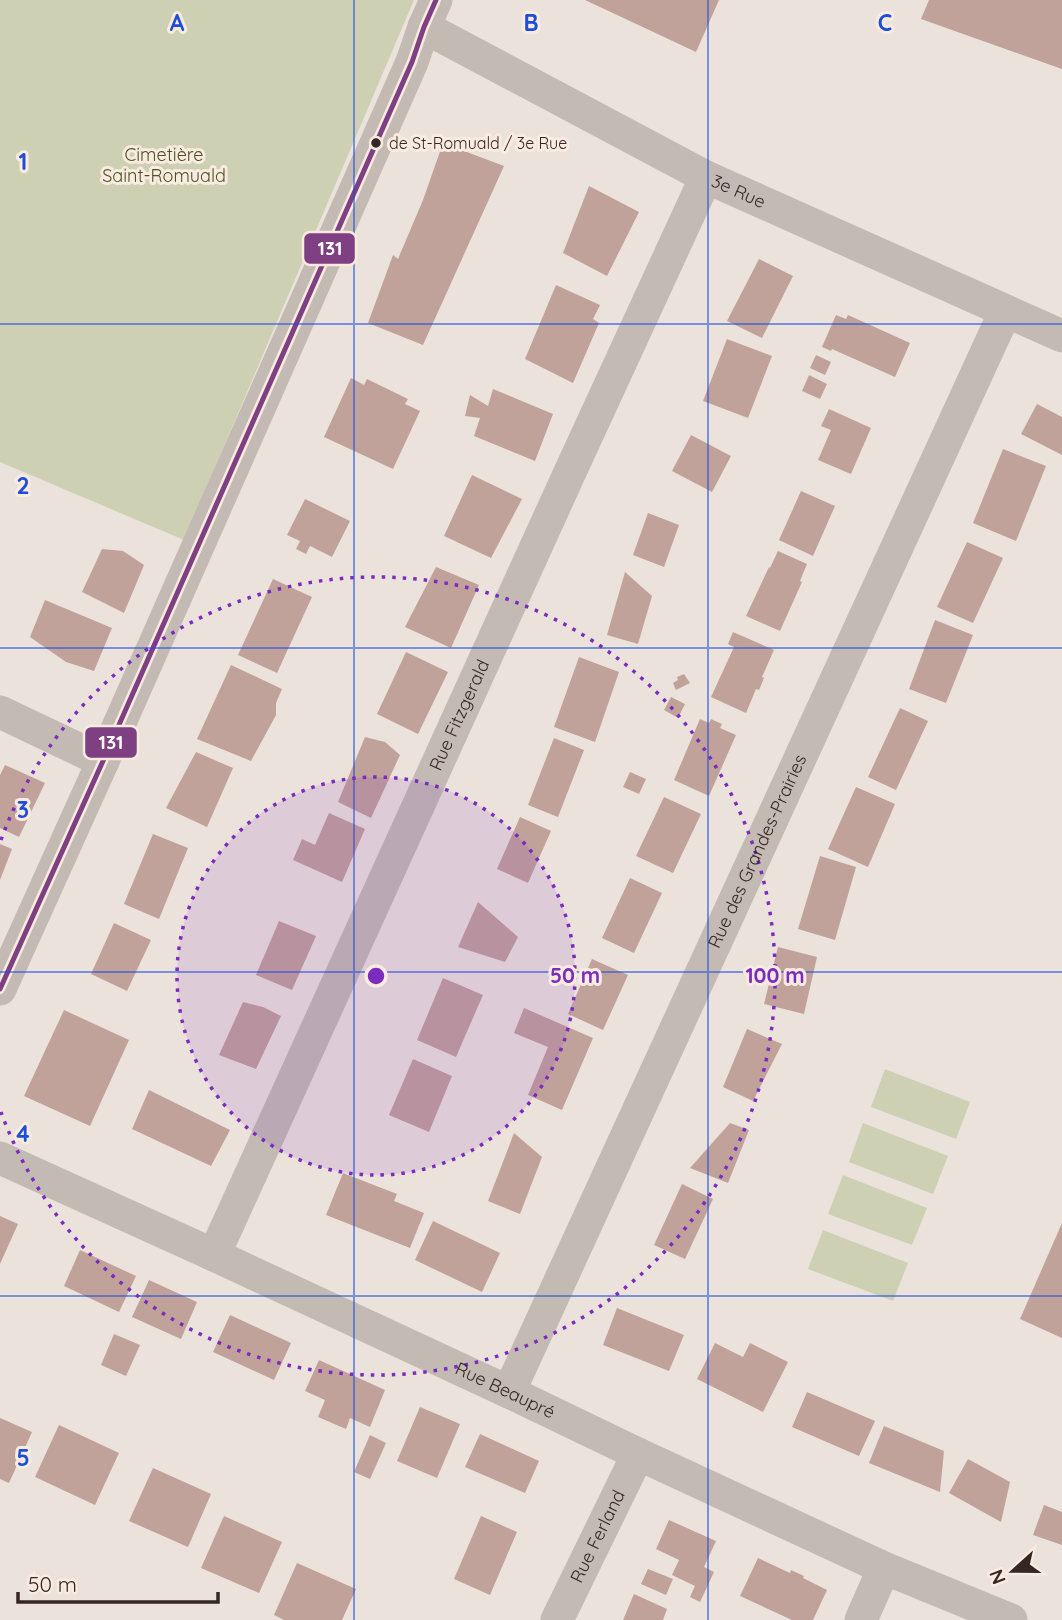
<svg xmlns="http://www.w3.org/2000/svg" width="1062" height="1620" font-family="Quicksand,sans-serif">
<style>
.green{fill:#ced0b3}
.building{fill:#c1a29b}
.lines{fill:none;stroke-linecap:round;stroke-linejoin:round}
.minor{stroke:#c4bab4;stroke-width:33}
.bus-1-casing{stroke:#faebe0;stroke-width:10}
.bus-1{stroke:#7e4082;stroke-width:5}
.grid{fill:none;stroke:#1d4ed8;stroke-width:2;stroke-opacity:0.55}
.ring{fill:none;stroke:#7b2cbf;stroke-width:3.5;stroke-dasharray:3.5 7}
.bus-dot{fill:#342723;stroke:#faebe0;stroke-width:2.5}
.labels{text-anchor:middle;stroke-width:6;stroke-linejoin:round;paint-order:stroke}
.bus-label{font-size:16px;fill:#342723;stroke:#faebe0;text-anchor:start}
.park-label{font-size:18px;fill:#485425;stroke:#faebe0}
.street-label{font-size:18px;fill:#342723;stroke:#faebe0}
.grid-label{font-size:23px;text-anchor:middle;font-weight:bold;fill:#1d4ed8;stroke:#faebe0;stroke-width:6;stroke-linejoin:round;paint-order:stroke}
.centre{fill:#7b2cbf;stroke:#faebe0;stroke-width:3.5}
.ring-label{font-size:21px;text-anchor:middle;font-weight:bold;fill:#7b2cbf;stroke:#faebe0;stroke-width:6;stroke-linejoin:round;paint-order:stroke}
.line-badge{stroke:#faebe0;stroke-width:2.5}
.badge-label{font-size:19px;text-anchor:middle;font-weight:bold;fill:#fff}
</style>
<rect width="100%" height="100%" fill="#ebe2db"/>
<!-- green -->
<g class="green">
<path d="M0 0H414L184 540 0 462Z"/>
<path d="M885 1069 970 1102 956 1139 871 1107Z"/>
<path d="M863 1123 948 1156 933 1194 849 1162Z"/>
<path d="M843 1175 927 1208 912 1245 828 1214Z"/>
<path d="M823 1230 908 1263 893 1301 808 1269Z"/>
</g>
<!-- building -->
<g class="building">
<path d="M585 0H719L696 52Z"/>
<path d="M929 0H1062V69L921 19Z"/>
<path d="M443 143 504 166 423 345 368 323 393 255 398 259 423 200Z"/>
<path d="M589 186 639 212 607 276 563 253Z"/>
<path d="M759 259 793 276 762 338 727 321Z"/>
<path d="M556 285 600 305 593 319 599 323 573 383 525 359Z"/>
<path d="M836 315 846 319 848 315 910 343 895 377 832 349 831 351 822 347Z"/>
<path d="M727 339 772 356 748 418 703 401Z"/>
<path d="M816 355 831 362 825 375 810 368Z"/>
<path d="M809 375 827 384 820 399 802 391Z"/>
<path d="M351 378 364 385 367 379 408 399 405 404 420 411 393 469 324 437Z"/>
<path d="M493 389 553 414 535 461 474 436 480 418 465 416 470 395 488 406Z"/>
<path d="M1037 404 1062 417V455L1021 434Z"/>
<path d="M829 409 871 428 851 474 818 460 831 430 821 426Z"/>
<path d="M691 435 731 456 712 492 672 471Z"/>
<path d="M1003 449 1046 466 1016 541 973 523Z"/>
<path d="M472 475 522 499 491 558 444 536Z"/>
<path d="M801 491 835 506 813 556 779 540Z"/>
<path d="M305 499 350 521 332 557 310 546 306 554 296 549 300 541 287 535Z"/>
<path d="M648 513 679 525 664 567 633 555Z"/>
<path d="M967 542 1003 558 973 623 937 607Z"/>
<path d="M102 549 123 551 144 565 124 613 82 592Z"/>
<path d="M778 551 807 564 800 581 802 582 780 631 746 616 769 567 770 568Z"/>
<path d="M436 567 479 585 451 648 405 627Z"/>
<path d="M625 572 652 596 638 644 607 635Z"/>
<path d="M273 579 312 597 277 673 238 655Z"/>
<path d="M45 600 112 628 94 671 66 662 30 637Z"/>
<path d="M935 620 973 635 946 703 909 689Z"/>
<path d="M733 632 774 650 762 677 764 678 759 690 756 689 746 713 711 697 734 647 728 644Z"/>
<path d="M406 652 448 672 418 734 377 714Z"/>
<path d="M579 657 619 672 595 742 554 727Z"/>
<path d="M231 665 282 689 276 703V715L251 761 197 739Z"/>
<path d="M684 674 690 683 676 690 673 683 678 680 677 677Z"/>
<path d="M671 697 685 704 678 718 664 710Z"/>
<path d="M900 708 928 721 896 790 868 777Z"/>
<path d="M700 719 709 723 711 719 722 724 720 728 736 735 709 796 674 780Z"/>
<path d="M365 737 385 742 400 755 371 818 338 802Z"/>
<path d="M554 738 584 750 558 817 528 805Z"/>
<path d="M196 752 233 768 207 827 166 808Z"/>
<path d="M5 765 45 783 19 837 0 828V775Z"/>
<path d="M630 772 646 779 639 794 623 787Z"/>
<path d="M856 787 895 804 868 867 828 849Z"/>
<path d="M664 797 701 814 673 873 636 856Z"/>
<path d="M329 813 365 829 342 882 293 860 302 839 315 845Z"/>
<path d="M520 817 551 831 528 883 497 869Z"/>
<path d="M153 834 188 848 159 919 124 904Z"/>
<path d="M0 844 12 849 0 880Z"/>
<path d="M820 856 856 867 835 940 798 929Z"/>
<path d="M630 878 662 893 634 953 602 938Z"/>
<path d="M478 902 518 937 505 962 458 947Z"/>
<path d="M279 921 316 936 292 990 256 975Z"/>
<path d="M114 923 151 940 127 991 91 974Z"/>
<path d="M778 947 817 957 804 1014 764 1004Z"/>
<path d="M592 959 628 975 603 1030 568 1014Z"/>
<path d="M443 978 483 995 456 1057 417 1040Z"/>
<path d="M243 1002 263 1007 281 1016 256 1069 219 1055Z"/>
<path d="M524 1008 593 1038 562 1110 528 1095 548 1047 514 1033Z"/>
<path d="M64 1010 129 1040 90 1126 24 1096Z"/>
<path d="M747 1029 782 1044 753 1101 723 1087Z"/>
<path d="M413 1059 452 1076 429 1132 389 1115Z"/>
<path d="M149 1090 230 1130 211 1166 132 1129Z"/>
<path d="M730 1123 749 1130 728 1183 690 1168Z"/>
<path d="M514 1133 542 1157 520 1214 488 1201Z"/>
<path d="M343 1173 397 1194 394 1201 424 1213 410 1248 326 1215Z"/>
<path d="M682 1184 713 1199 685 1259 654 1245Z"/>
<path d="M0 1216 18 1224 0 1264Z"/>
<path d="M433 1221 500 1253 482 1292 415 1260Z"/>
<path d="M1062 1223V1338L1020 1319Z"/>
<path d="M80 1250 136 1276 119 1312 64 1286Z"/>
<path d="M149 1280 197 1302 181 1339 132 1317Z"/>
<path d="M617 1308 684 1335 669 1371 603 1345Z"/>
<path d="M230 1315 291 1343 274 1380 213 1352Z"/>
<path d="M114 1334 140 1345 126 1376 101 1365Z"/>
<path d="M715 1343 743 1357 750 1343 788 1362 763 1412 697 1379Z"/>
<path d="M319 1360 385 1390 370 1427 350 1418 346 1429 318 1417 325 1400 305 1391Z"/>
<path d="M807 1392 875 1421 859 1456 792 1427Z"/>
<path d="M420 1407 460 1424 437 1478 397 1461Z"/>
<path d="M0 1418 32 1432 9 1483 0 1479Z"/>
<path d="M59 1425 119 1453 95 1505 35 1477Z"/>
<path d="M884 1426 944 1451 940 1492 869 1463Z"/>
<path d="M480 1434 539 1461 525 1493 465 1467Z"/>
<path d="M370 1435 386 1443 370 1479 354 1472Z"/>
<path d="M968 1459 1010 1482 1001 1522 949 1493Z"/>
<path d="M153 1468 211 1494 188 1547 129 1521Z"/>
<path d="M1044 1505 1062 1512V1545L1033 1535Z"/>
<path d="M224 1516 282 1542 259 1593 201 1568Z"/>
<path d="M481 1516 517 1532 490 1595 454 1579Z"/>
<path d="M669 1520 716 1541 704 1567 714 1572 700 1602 690 1597 695 1586 672 1575 679 1560 656 1549Z"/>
<path d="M758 1558 790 1573 791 1570 804 1576 803 1578 827 1590 813 1620H792L740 1596Z"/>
<path d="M297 1563 356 1589 342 1620H284L274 1615Z"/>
<path d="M648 1569 673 1579 666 1595 641 1584Z"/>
<path d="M634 1594 667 1609 663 1620H623Z"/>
</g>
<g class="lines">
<!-- minor -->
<g class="minor">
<path id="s1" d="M424 27 706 177 1062 336"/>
<path d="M0 712 103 761"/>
<path d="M0 989 103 761 412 62 424 27 436 0"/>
<path id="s2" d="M0 1158 214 1255 509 1392 638 1454 884 1568 1011 1620"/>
<path id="s3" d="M214 1255 570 472 706 177"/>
<path id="s4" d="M509 1392 1005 312"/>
<path id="s5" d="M557 1620 638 1454"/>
<path d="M861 1620 884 1568"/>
</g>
<!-- bus-1 casing -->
<g class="bus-1-casing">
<path id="bus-1" d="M0 989 103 761 412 62 424 27 436 0"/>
</g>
<!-- bus-1 -->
<use href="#bus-1" class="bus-1"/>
</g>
<!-- grid -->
<path class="grid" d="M354 0V1620M708 0V1620M0 324H1062M0 648H1062M0 972H1062M0 1296H1062"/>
<!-- distance rings -->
<circle cx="376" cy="976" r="199" fill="#7b2cbf" fill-opacity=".12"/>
<g class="ring">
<circle cx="376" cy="976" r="199"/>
<path d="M1 840A399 399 0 1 1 1 1112"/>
</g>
<!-- markers -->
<circle class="bus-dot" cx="376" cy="143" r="6"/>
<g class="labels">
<!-- bus labels -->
<g class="bus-label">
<text x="389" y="149">de St-Romuald / 3e Rue</text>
</g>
<!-- park labels -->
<g class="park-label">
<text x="164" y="161">Cimetière<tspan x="164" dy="21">Saint-Romuald</tspan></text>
</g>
<!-- street labels -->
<g class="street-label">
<text dy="6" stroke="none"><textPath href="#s1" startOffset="355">3e Rue</textPath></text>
<text dy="6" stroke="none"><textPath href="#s3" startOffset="593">Rue Fitzgerald</textPath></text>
<text dy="6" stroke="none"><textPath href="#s4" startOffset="595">Rue des Grandes-Prairies</textPath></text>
<text dy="6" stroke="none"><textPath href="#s2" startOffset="556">Rue Beaupré</textPath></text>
<text dy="6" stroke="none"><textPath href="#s5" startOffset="93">Rue Ferland</textPath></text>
</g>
</g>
<g class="grid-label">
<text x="177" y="31">A</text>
<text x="531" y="31">B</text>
<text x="885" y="31">C</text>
<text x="23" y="170">1</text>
<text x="23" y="494">2</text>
<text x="23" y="818">3</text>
<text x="23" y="1142">4</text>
<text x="23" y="1466">5</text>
</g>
<circle cx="376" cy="976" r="10" class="centre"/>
<g class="ring-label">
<text x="575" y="983">50 m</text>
<text x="775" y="983">100 m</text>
</g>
<g class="line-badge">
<rect x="303" y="232" width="53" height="33" rx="7" fill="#7e4082"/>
<rect x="84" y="726" width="54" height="33" rx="7" fill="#7e4082"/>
</g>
<g class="badge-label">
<text x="330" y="255">131</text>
<text x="111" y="749">131</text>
</g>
<!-- north arrow -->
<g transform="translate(1013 1571) rotate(249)" stroke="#faebe0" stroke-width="5" paint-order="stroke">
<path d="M0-5L12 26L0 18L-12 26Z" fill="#342723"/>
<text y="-10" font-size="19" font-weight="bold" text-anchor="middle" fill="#342723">N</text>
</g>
<!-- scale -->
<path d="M18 1592v10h200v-10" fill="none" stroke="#342723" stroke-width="3.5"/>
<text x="28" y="1592" font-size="21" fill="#342723" stroke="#faebe0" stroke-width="5" paint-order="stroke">50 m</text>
</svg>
